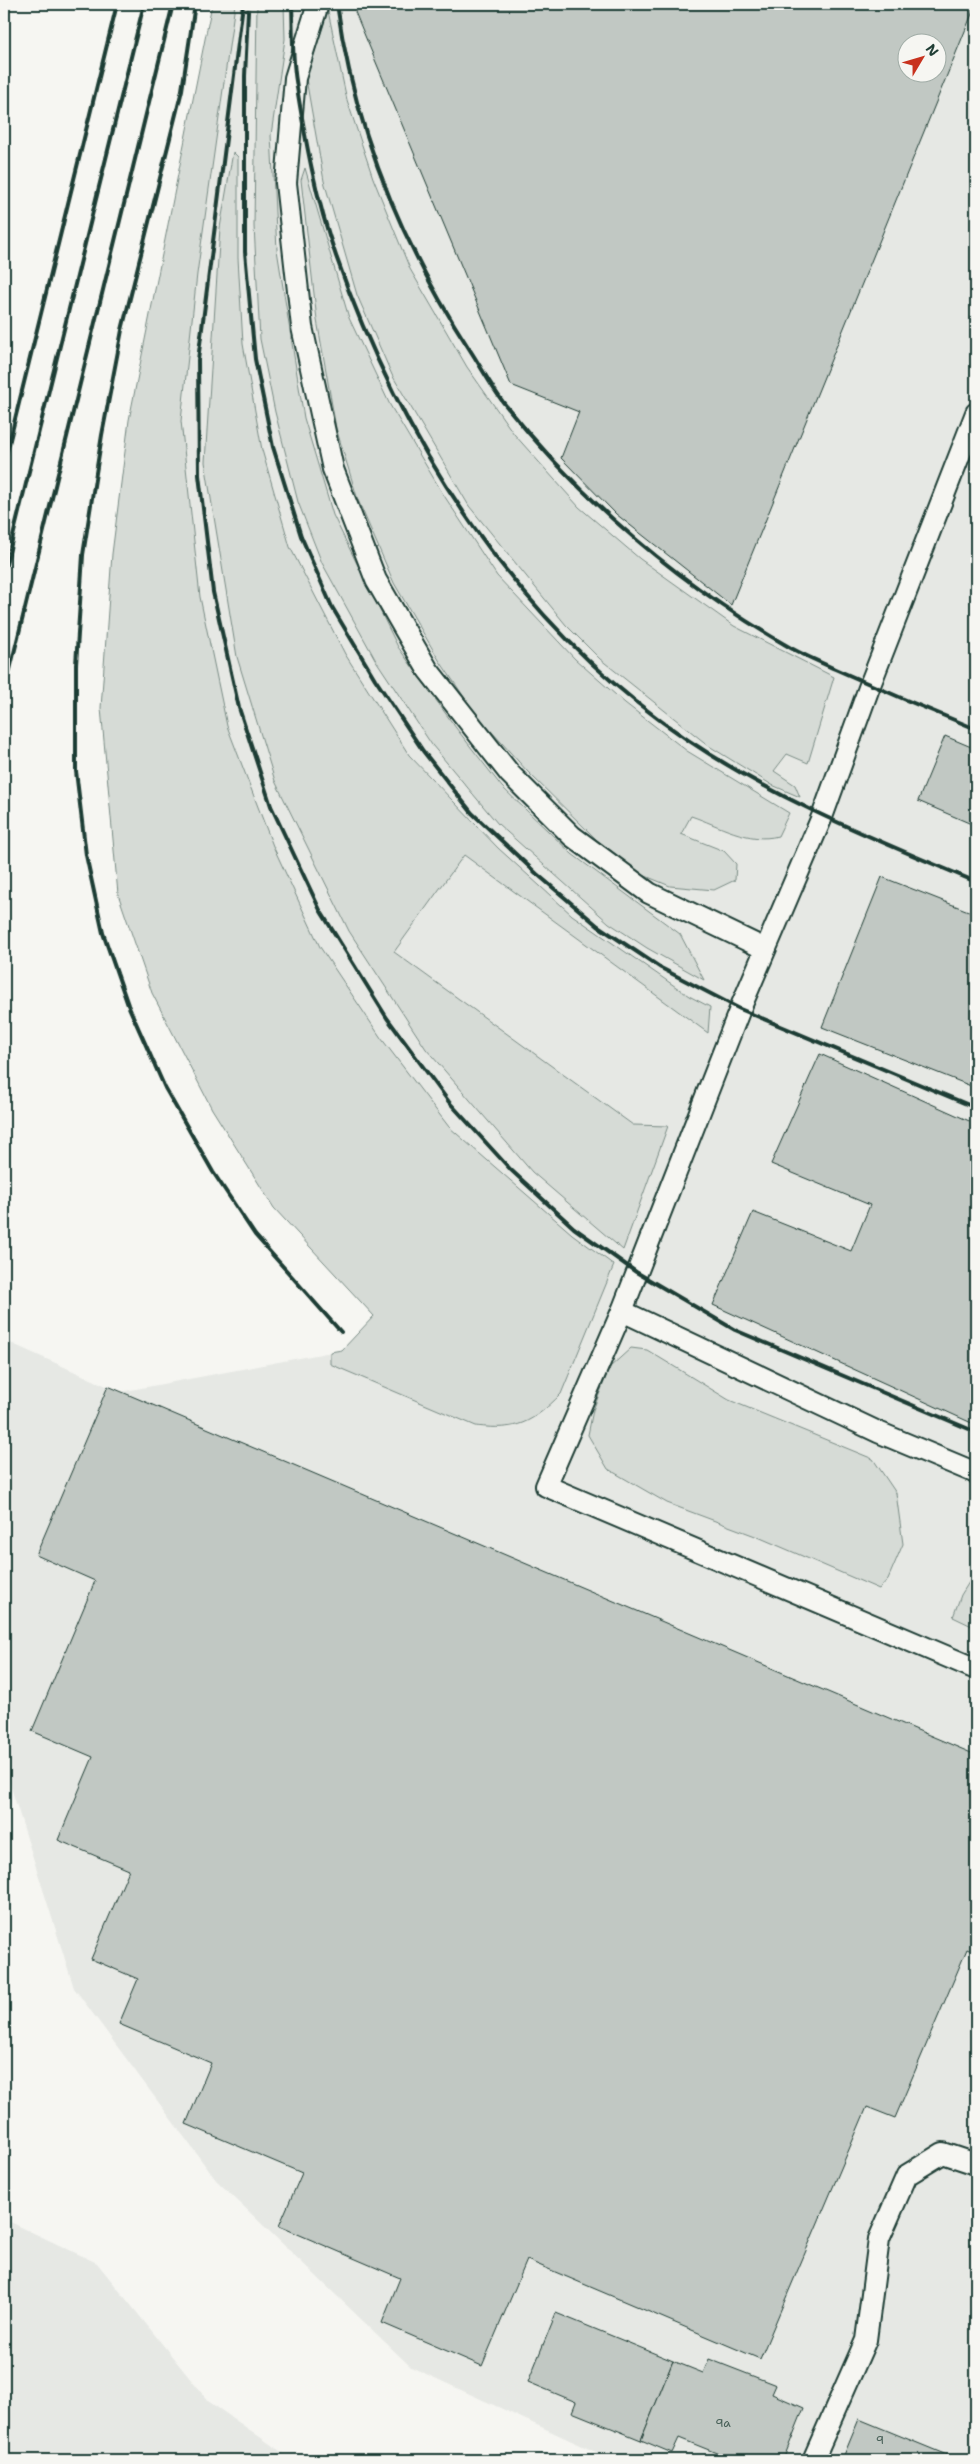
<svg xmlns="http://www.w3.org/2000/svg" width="980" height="2464" font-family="'Shantell Sans',sans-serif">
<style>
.built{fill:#e6e8e4;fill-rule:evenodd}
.green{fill:#d6dbd6;stroke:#7a8c85}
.building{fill:#c1c8c3;stroke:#1f3d34;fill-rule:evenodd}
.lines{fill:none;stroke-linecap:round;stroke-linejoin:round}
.service-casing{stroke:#1f3d34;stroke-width:24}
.service{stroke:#f6f6f2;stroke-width:20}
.rail{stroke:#1f3d34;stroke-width:4}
.labels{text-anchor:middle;stroke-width:4.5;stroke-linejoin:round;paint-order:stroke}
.number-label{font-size:12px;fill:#486058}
</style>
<rect width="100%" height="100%" fill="#f6f6f2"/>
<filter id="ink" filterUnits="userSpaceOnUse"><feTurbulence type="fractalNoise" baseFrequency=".02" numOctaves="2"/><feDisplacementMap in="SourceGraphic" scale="10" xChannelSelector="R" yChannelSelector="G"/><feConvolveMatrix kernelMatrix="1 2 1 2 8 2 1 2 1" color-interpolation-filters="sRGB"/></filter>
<g filter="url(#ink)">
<!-- built -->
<g class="built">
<path d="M212 4H976V2460H613L411 2367 216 2180 74 1988 4 1765V1340L120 1392 342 1350 374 1316 274 1208 212 1109 152 993 118 894 101 708 112 554 129 420ZM908 42H938V72H908Z"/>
<path d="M4 2219 97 2263 208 2401 293 2460H4Z"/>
</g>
<!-- green -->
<g class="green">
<path d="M212 4H235L197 274 181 421 200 597 227 726 273 846 320 947 381 1038 449 1127 572 1234 614 1265 561 1394C532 1423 517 1431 476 1426L330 1364V1352L342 1350 374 1316 274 1208 212 1109 152 993 118 894 101 708 112 554 129 420Z"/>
<path d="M257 4H284L285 39 271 135 277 250 304 418 333 515 398 647 456 728 502 787 572 854 680 934 704 980 647 948 609 923 498 824 432 745 375 659 322 563 298 502 275 412 260 339 254 226Z"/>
<path d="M328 11 347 100 373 178 410 269 467 367 514 434 579 507 640 559 734 626 834 677 808 763 787 754 774 771 795 785 800 797 772 785 709 746 600 659 566 625 469 506 392 375 357 295 324 181 306 79Z"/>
<path d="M233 152 238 157V258L243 344 262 450 290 547 345 654 409 755 498 848 572 915 689 996 710 1007 708 1033 464 855 394 952 633 1125 668 1126 623 1250 532 1172 426 1049 349 931 275 781 237 657 205 462 220 228Z"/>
<path d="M305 168 349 318 390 405 443 494 497 576 575 659 625 703 687 751 789 813 778 836C749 844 718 825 691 816L681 834 724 851 736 864 735 880 714 890 670 886 643 875 597 840 527 771 475 713 439 660 394 583 358 500 336 428 317 320 301 180Z"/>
<path d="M631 1348 647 1350 729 1400 873 1459 896 1493 903 1544 888 1579 879 1589 758 1537 667 1503 608 1469 588 1435 593 1410 610 1367Z"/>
<path d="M976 1571V1628L953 1617 961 1595Z"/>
</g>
<!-- building -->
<g class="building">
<path d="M359 4H976L731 605 616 514 561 458 579 412 511 385 355 12ZM908 42H938V72H908Z"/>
<path d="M945 736 976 749V826L918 801Z"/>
<path d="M882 877 976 914V1088L822 1027Z"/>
<path d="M820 1054 976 1124V1425L713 1305 753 1212 851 1251 870 1205 771 1164Z"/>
<path d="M108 1386 976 1755V1953L967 1949 895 2118 867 2107 760 2359 527 2260 482 2366 382 2323 400 2278 279 2226 302 2173 186 2124 211 2063 119 2024 138 1979 91 1959 129 1870 58 1840 93 1757 32 1731 95 1581 36 1555Z"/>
<path d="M556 2313 673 2361 641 2440 572 2412 576 2402 528 2382Z"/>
<path d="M709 2359 776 2385 772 2394 804 2408 783 2460H734L679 2438 672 2453 641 2440 673 2361 703 2373Z"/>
<path d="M859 2419 959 2460H842Z"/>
</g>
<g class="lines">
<!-- service casing -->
<g class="service-casing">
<g id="service">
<path d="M318 4 295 78 286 183 302 327 333 469 376 580 428 670 510 774 572 836 649 893 765 949"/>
<path d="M976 413 870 685 822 817 740 1009 622 1311 878 1432 976 1473"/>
<path d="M622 1311 546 1486 976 1669"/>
<path d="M813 2460 866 2340 879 2239 907 2175 943 2153 976 2164"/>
</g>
</g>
<!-- service -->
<use href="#service" class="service"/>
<!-- rail -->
<g class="rail">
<path d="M195 4 182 90 122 330 102 435 83 555 76 665V771L86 855 103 933 128 1005 165 1088 213 1172 255 1235 341 1332"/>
<path d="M243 4 198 360 199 475 213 592 239 708 271 806 320 910 387 1018 449 1102 511 1170 574 1228 636 1272 735 1330 976 1432"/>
<path d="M292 4C293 29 292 56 296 81 305 139 316 200 336 256 402 445 519 627 688 740 778 801 877 840 976 882"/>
<path d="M337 4C354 128 402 245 470 350 481 367 491 386 503 402 581 500 676 581 784 644 800 654 818 661 835 669 882 690 929 710 976 729"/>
<path d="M248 11 245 76V252L255 359 273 447 301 536 332 607 375 679 423 751 472 813 537 874 598 926 661 968 740 1009 976 1108"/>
<path d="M4 464 117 4"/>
<path d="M4 573 144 4"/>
<path d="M4 694 173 4"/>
</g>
</g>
</g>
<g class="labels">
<!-- number labels -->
<g class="number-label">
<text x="723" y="2427">9a</text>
<text x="880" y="2444">9</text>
</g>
</g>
<!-- margin -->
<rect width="980" height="2464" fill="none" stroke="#f6f6f2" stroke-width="20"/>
<rect x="10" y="10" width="960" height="2444" fill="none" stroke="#1f3d34" stroke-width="2" filter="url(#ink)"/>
<!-- north arrow -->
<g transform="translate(922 58) rotate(52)"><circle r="24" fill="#f6f6f2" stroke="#a0aca6"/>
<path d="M0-4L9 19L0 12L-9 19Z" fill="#c8321e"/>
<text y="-8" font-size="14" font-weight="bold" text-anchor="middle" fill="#1f3d34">N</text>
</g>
</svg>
